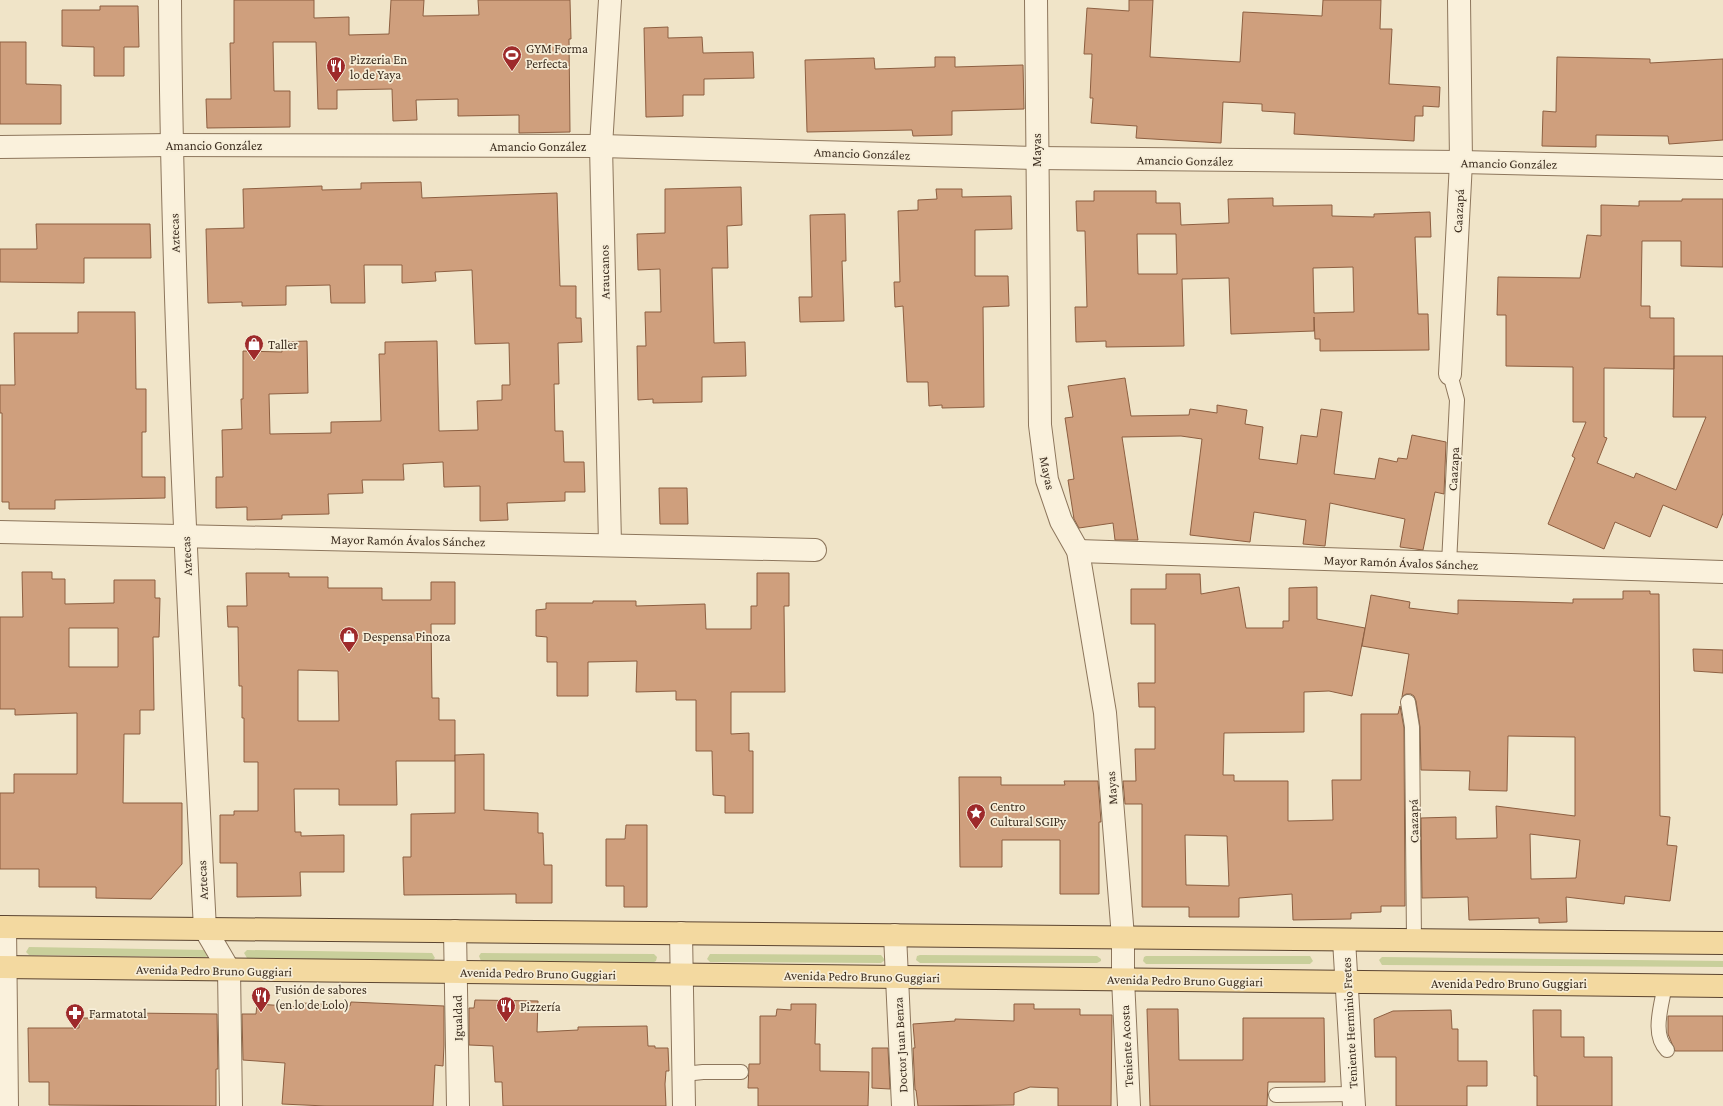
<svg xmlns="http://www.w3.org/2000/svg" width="1723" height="1106" font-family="'Crimson Pro',serif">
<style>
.green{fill:#c9cf9b}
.building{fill:#cf9f7d;stroke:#8d5f41;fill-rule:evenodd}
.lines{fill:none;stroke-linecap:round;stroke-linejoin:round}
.service-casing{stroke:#8d765c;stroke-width:16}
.minor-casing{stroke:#8d765c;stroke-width:24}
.primary-casing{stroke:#5b4430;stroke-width:24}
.service{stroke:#faf1dc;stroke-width:14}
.minor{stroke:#faf1dc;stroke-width:22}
.primary{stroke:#f3d9a0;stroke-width:22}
.labels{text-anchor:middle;stroke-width:3.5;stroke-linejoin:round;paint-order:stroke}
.poi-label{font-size:13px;fill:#3d2e20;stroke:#f7eed8;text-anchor:start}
.street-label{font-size:13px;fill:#3d2e20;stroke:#f7eed8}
</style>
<rect width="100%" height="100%" fill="#f0e4c8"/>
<!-- green -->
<g class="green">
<path d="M29 947 206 950 209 955 206 957 29 955 26 952Z"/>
<path d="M247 950 432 953 435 958 432 961 247 958 244 953Z"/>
<path d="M481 953 654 954 657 957 656 961 654 962 481 961 479 956Z"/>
<path d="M710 954 881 955 885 960 881 963 710 962 707 959Z"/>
<path d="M920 955 1097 956 1101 959V961L1097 963H920L916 960 917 956Z"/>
<path d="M1146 956H1310L1313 961 1310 964H1146L1143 961 1144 957Z"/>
<path d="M1382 957 1723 961V967L1382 965 1379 960Z"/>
</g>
<!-- building -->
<g class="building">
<path d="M234 0H314V18L349 17V35L389 34 391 0H424L423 16 479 15 478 0H570L571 39H569L570 132 519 133V115L458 116V99L416 100 417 120 393 121 392 89 337 90V109H318L316 42H273L274 91H290V127L207 128 206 99H231L230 43H234Z"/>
<path d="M1129 0H1153L1150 57 1240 62 1243 12 1322 16 1323 0H1381L1380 29H1392L1389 84 1440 87 1439 107 1423 106V116H1415L1414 141 1294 134 1295 113 1262 111V104L1223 102 1221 143 1136 138 1137 126 1091 123 1093 98H1090L1092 54H1084L1087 8 1129 11Z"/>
<path d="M100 6H138L139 47H124V76H94V47L62 46V10H100Z"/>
<path d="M668 27V38L702 37 703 53 753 52 754 78 704 79V95H683V116L646 117 644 28Z"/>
<path d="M0 42H26V84L61 85V124H0Z"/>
<path d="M935 57H955V67L1023 65 1024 109 952 111V135L913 136 912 130 807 132 805 60 874 58 875 69 935 67Z"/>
<path d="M1557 57 1650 59V63L1723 59V140L1669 144 1668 136 1596 135V147L1542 146 1543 111 1556 112Z"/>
<path d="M421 182 422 198 557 193 560 286H576V318H581L582 342 558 343 559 384H554L555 431H563L564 462H584L585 492H565V501L507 503 508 520 480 521V486L444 487 443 462 403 464 404 480H362L363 493 328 494 329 514 282 515V519L247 520V507L216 508V477H223L222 430 242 429 241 399H243V351L282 352 281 342 307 341 308 393 269 394 270 434 331 433V422L381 421 379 354H385V342L437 341 439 431 478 430 477 401 502 400V385H510L509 343 475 344 472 270 435 272 436 281 402 283V265H364L365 303H331L330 285 286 286V305L242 306V302L208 303 206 229 244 228 243 189 322 186V190L361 189V183Z"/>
<path d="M741 187 742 225 727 226 728 268H712L714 343 745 342 746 376 702 377V402L653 403V399L638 400 637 346H646L645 312H661L660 269 638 270 637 234 665 233V189Z"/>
<path d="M936 189H962V197L1011 196 1012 229 975 230V276H1008L1009 306 983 307 984 407 942 408V405L929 406 928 382H907L903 306 895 307 894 282H900L898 211 918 210V200L937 199Z"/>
<path d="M1094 191H1156V203H1180L1181 225 1229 223 1228 199 1273 198V206L1332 205V216L1374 217V214L1430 212 1431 237H1415L1418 314H1428L1429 350 1320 351V339H1315L1314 317V331L1231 334 1229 278 1182 279 1184 346 1106 347V341L1076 342 1075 307H1087L1085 231H1077L1076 201H1094ZM1137 234H1176L1177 274H1138ZM1353 267 1354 312 1314 313 1313 268Z"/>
<path d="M1682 199H1723V267L1681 266V241H1642L1641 306H1650V318H1674V356H1723V513L1717 528 1663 505 1650 537 1615 522 1604 549 1548 524 1575 458 1572 456 1586 422H1573V367L1506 366V315H1497L1498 277 1580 278 1587 235 1601 236V205L1639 206V201H1682ZM1674 356 1673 417H1706L1676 490 1636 473 1634 478 1597 463 1607 438 1604 437V368L1674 369Z"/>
<path d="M845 214 846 261H842L844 321 800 322 799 297H812L810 215Z"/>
<path d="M36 224H150L151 258H84V283L0 282V249H37Z"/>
<path d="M78 312H135L136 389H146V432H142V477H165V498L55 500V509H9V502H2V413H0V385H15L14 333H78Z"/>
<path d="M1125 378 1131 416 1189 415 1190 409 1217 413V405L1247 410 1245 424 1263 427 1259 459 1297 464 1301 435 1317 437 1321 409 1342 412 1334 474 1375 479 1379 458 1397 462 1398 458 1407 459 1412 435 1446 442 1444 494 1435 492 1423 550 1400 547 1405 519 1330 503 1325 546 1303 544 1306 520 1254 512 1250 542 1190 535 1202 439 1181 436 1122 437 1138 540H1115L1113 523 1079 528 1074 519 1068 480 1074 479 1065 418 1073 417 1068 386Z"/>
<path d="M659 488H687L688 524H660Z"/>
<path d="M22 572H52V579H65V604L114 603V580H155V598H160L159 637H153L154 710H140V734H124L123 803H182V864L151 899 96 898V887H39V869H0V793H14V774H77V713L15 715V709H0V617H23ZM69 628H118V667H69Z"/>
<path d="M246 573H289V577H328V588H382V600H431V582H455V624H431L432 698H439V720H455V761H396L397 805H339V789H294L295 832H301V836L344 835V872H300L301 896 237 897V863H220V815H234V811H258V762H244V718H242V686H239L238 627H228L227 606H247ZM298 670 338 671 339 721H298Z"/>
<path d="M757 573H789V606H784L785 692H731V734L749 733V751H753V813H725V796L713 795 712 751H696V700H676V691L636 692 637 661 588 662V696H557V662H547V637L536 636V610L546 609V603H593V601H636V606L705 604 706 629H751V606H757Z"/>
<path d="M1166 574H1200L1201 594 1239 587 1246 628H1283V621H1289V588L1317 587V619L1365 628 1352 696 1329 691 1304 692V732L1224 733 1223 775H1234V781H1288V821L1333 820 1332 780H1361V714H1398L1400 706 1404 728 1405 906H1381V912L1351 913V919L1293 920 1292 894 1239 898V917H1189V907H1142V804H1125L1123 781H1136L1135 749H1155V707H1139L1138 683H1155V624H1131V589H1166ZM1185 835 1227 836 1229 886 1186 885Z"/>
<path d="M1623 591H1650V594H1659L1660 816 1670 817 1667 845 1677 846 1670 901 1625 896 1624 904 1566 897 1567 922 1539 923V918L1469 920 1468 897 1422 898 1421 818 1456 817V839L1497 838 1496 806 1575 816V737L1508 736 1507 791 1469 790 1470 771 1421 770 1420 727 1416 701 1414 696 1411 694H1406L1402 697 1409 654 1362 646 1371 595 1410 602 1409 608 1458 614V600L1573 603V599H1623ZM1530 834 1580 840 1576 878 1531 879Z"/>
<path d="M1693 649 1723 650V673L1694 671Z"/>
<path d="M484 754V810L538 813V833H543L544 865H552V903H516V894L404 895 403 857H411V814L455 813V755Z"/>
<path d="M959 777H1001V785H1065L1064 781H1098L1101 822H1099V894H1060V840H1002V867H960Z"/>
<path d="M626 825H647V907H624V886H606V839H625Z"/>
<path d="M475 1000 538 1001 537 1032 578 1030V1027L647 1026 648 1046H655V1048H668L669 1071H666L665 1084 666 1106H503L502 1082H495L493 1046 469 1045V1008H474Z"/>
<path d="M351 1002 444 1006V1045L443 1066 435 1065 433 1106H326L282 1104 285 1063 243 1060 242 1014H256L257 1004 302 1007 303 1003 350 1006Z"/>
<path d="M791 1004H816L815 1044H820V1071L869 1072 868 1106H758V1088H748L749 1064H760V1016H776L777 1009 791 1010Z"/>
<path d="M1014 1004H1034V1009H1080V1015H1112L1111 1106H1058V1088L1030 1087 1014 1093V1105L918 1106 916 1090H915L913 1048H915L913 1024 955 1021V1019L1014 1021Z"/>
<path d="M1147 1009H1178L1179 1060H1243V1018H1324L1325 1082H1268L1267 1106H1150Z"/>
<path d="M1451 1010 1452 1029H1458V1061H1487V1086H1467V1106H1396V1057H1375L1374 1019 1393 1011Z"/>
<path d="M1533 1010H1561V1037H1584V1057H1612V1106H1537V1076H1534Z"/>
<path d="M130 1013 217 1014 218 1069H216V1106L49 1105V1082H29L28 1028H79V1018H130Z"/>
<path d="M1668 1016H1723V1051H1675L1668 1034Z"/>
<path d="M872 1048H888L890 1089 872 1088Z"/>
</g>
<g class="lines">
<!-- service casing -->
<g class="service-casing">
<g id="service">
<path d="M1449 564 1457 400 1450 374"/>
<path d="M1408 702 1412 727 1414 940"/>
<path d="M1665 984C1662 1005 1651 1034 1667 1050"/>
<path d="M684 1074 703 1072H741"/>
<path d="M1276 1095 1354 1094"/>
</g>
</g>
<!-- minor casing -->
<g class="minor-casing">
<g id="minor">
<path d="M170 0C172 310 189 619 205 929L229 970 231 1106"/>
<path d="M610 0 601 146 610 544"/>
<path d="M1036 0 1040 425 1047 480 1061 521 1078 551 1105 713 1123 937V979L1129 1106"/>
<path d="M0 147 171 145 601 146 1036 158 1461 162 1723 168"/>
<path d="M1450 374 1461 162 1459 0"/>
<path d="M0 532 815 550"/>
<path d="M1078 551 1723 572"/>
<path d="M5 927 7 1106"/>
<path d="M455 931 458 1106"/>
<path d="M681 933 684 1106"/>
<path d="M895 935 903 1106"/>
<path d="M1344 940 1354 1106"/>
</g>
</g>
<!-- primary casing -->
<g class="primary-casing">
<g id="primary">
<path d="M0 927 1723 943"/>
<path d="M0 967 1723 986"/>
</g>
</g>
<!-- service -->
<use href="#service" class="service"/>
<!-- minor -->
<use href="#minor" class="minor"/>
<!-- primary -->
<use href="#primary" class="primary"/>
</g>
<!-- icons -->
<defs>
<g id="stadium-pin" transform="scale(1)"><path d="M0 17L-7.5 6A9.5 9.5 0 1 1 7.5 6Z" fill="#9e2a2b" stroke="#f7eed8"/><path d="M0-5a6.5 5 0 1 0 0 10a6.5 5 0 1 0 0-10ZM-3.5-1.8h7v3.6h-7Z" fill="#fff"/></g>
<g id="restaurant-pin" transform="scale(1)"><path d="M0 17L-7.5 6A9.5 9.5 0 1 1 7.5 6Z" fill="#9e2a2b" stroke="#f7eed8"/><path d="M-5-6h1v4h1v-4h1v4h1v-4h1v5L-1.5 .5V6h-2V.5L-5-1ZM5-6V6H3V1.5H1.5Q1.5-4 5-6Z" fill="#fff"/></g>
<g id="shop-pin" transform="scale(1)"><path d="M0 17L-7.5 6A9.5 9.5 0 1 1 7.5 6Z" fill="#9e2a2b" stroke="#f7eed8"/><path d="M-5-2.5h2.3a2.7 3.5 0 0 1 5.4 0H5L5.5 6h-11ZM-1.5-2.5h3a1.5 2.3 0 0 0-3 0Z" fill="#fff"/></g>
<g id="sight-pin" transform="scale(1)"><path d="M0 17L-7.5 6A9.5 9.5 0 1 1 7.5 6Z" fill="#9e2a2b" stroke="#f7eed8"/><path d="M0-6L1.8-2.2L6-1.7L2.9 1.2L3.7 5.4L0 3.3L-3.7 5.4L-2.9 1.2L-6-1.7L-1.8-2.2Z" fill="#fff"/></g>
<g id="pharmacy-pin" transform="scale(1)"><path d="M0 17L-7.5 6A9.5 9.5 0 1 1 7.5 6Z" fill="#9e2a2b" stroke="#f7eed8"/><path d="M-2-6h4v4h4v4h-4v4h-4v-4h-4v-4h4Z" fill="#fff"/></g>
</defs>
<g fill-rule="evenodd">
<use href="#stadium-pin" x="512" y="55"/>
<use href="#restaurant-pin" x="336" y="66"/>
<use href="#shop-pin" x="254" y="344"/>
<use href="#shop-pin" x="349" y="636"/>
<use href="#sight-pin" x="976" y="813"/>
<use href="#restaurant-pin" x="261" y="996"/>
<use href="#restaurant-pin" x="506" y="1006"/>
<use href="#pharmacy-pin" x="75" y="1013"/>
</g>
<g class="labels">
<!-- poi labels -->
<g class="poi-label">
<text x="526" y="53">GYM Forma<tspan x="526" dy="15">Perfecta</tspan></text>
<text x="350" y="64">Pizzeria En<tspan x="350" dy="15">lo de Yaya</tspan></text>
<text x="268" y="349">Taller</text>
<text x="363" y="641">Despensa Pinoza</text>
<text x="990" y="811">Centro<tspan x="990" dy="15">Cultural SGIPy</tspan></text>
<text x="275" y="994">Fusión de sabores<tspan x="275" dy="15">(en lo de Lolo)</tspan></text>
<text x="520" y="1011">Pizzería</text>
<text x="89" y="1018">Farmatotal</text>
</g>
<!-- street labels -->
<g class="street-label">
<text x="214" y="150">Amancio González</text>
<text x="538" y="151">Amancio González</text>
<text transform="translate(1036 150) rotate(-90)" y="5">Mayas</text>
<text transform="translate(862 153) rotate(2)" y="5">Amancio González</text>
<text transform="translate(1185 160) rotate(1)" y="5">Amancio González</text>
<text transform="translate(1509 163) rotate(1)" y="5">Amancio González</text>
<text transform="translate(1458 211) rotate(-87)" y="5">Caazapá</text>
<text transform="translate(174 233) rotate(-92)" y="5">Aztecas</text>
<text transform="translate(604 272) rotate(-91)" y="5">Araucanos</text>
<text transform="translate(1453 469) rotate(-87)" y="5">Caazapa</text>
<text transform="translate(1048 473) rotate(78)" y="5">Mayas</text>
<text transform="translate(408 540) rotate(1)" y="5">Mayor Ramón Ávalos Sánchez</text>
<text transform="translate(186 556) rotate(-93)" y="5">Aztecas</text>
<text transform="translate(1401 562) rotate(2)" y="5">Mayor Ramón Ávalos Sánchez</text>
<text transform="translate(1111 788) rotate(-94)" y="5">Mayas</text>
<text transform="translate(1413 821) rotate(-91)" y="5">Caazapá</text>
<text transform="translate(202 880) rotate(-93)" y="5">Aztecas</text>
<text transform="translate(214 970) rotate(1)" y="5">Avenida Pedro Bruno Guggiari</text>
<text transform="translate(538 973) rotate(1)" y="5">Avenida Pedro Bruno Guggiari</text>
<text transform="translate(862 976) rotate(1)" y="5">Avenida Pedro Bruno Guggiari</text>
<text transform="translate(1185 980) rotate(1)" y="5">Avenida Pedro Bruno Guggiari</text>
<text x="1509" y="988">Avenida Pedro Bruno Guggiari</text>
<text transform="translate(457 1018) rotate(-91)" y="5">Igualdad</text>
<text transform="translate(1349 1023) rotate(-93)" y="5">Teniente Herminio Fretes</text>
<text transform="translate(900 1045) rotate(-93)" y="5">Doctor Juan Benza</text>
<text transform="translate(1126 1046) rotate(-93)" y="5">Teniente Acosta</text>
</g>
</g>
</svg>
